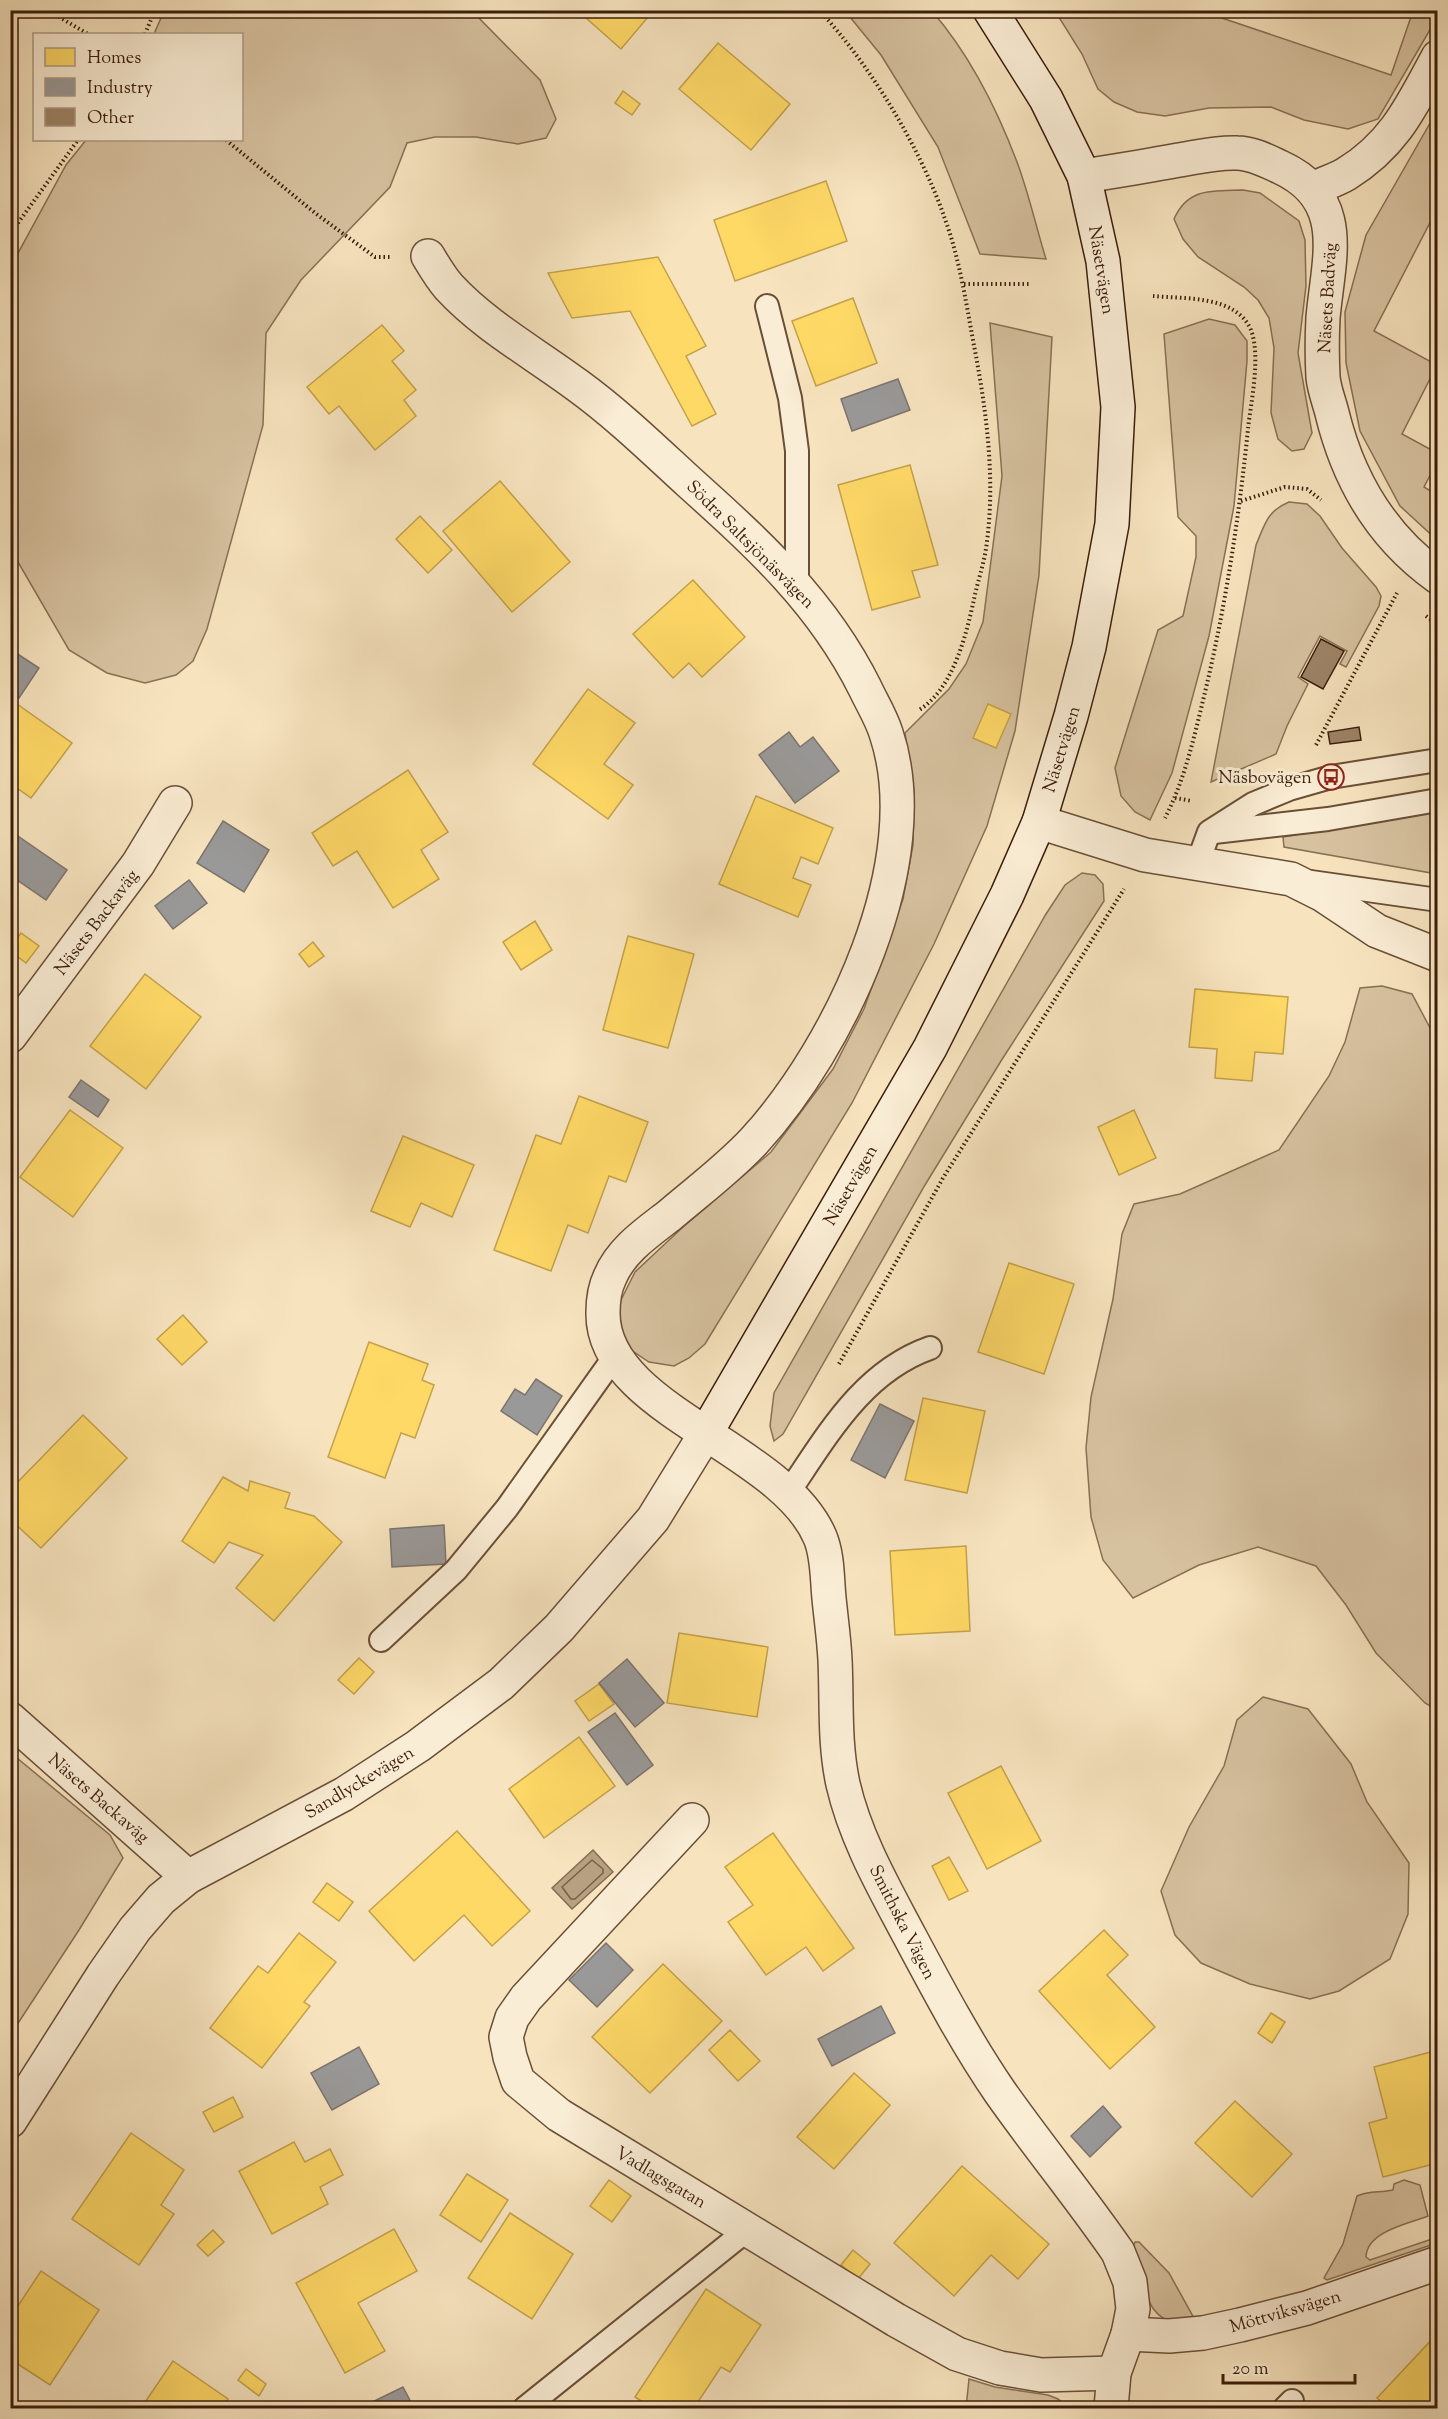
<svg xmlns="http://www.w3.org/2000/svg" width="1448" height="2419" font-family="'Sorts Mill Goudy',serif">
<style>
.green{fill:#d7c2a0;stroke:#897055;stroke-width:1.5}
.water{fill:#b7a081;stroke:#856c51;stroke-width:1.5}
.homes{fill:#ffd966;stroke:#c4a14a;stroke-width:1.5}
.industry{fill:#999;stroke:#7d746e;stroke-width:1.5}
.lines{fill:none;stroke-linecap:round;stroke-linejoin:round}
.shore{stroke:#795e46;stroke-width:1.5}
.building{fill:#9d8468;stroke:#3b1d0a;stroke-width:1.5}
.lane-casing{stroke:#6a4f37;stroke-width:26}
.street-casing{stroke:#6a4f37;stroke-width:36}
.secondary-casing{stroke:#3b1d0a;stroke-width:36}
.path{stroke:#3b1d0a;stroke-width:4;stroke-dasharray:1.5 3;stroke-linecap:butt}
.lane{stroke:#faedd5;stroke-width:22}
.street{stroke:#faedd5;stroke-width:33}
.secondary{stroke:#faedd5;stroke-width:33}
.labels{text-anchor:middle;stroke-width:6;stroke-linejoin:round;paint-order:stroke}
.street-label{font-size:18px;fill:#3b1d0a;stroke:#faedd5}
.poi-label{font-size:18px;fill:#3b1d0a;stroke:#faedd5;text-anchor:end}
</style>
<rect width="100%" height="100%" fill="#f7e4bf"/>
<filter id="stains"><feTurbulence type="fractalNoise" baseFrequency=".00333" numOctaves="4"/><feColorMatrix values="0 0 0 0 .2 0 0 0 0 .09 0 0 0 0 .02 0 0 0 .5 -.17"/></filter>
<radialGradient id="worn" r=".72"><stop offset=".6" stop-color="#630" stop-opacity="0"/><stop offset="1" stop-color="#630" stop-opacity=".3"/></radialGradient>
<!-- green -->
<g class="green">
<path d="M164 11H472L540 80 556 119 546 138 518 144 476 137H435L407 143 390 187 301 280 266 333 263 425 207 629 193 661 176 675 145 683 107 673 69 650 11 550V266L66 165 86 140H242V34H154Z"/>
<path d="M845 11H932C969 54 997 109 1017 162 1029 194 1036 227 1046 259L980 254 938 147 881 55Z"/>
<path d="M1055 11H1201L1391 75 1413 11H1437L1438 16 1378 119 1348 129 1304 120 1271 107 1209 108 1165 116 1137 112 1114 102 1098 89 1082 54Z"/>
<path d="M1437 111V209L1374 331 1437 365 1402 434 1437 453V462L1424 487 1437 495V540L1400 506 1360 431 1346 363 1345 312 1366 235Z"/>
<path d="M1243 190 1260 193 1299 221 1305 240 1306 286 1298 353 1312 433 1304 449 1292 451 1278 439 1271 413 1274 348 1269 318 1258 300 1244 287 1198 257 1183 239 1174 219C1188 187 1213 191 1243 190Z"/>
<path d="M1209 319 1235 325 1247 341V361L1234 506 1209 636 1172 773 1150 820 1135 812 1121 796 1115 768 1158 630 1183 616 1196 557V536L1178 517 1164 334Z"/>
<path d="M990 323 1052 337 1039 575 1015 731 987 826 934 944 852 1103 705 1344 689 1358 674 1366 649 1362 631 1350 618 1327 619 1304 635 1272 683 1227 771 1152 833 1069 864 1009 903 899 913 845 914 791 905 733 949 689 966 664 983 622 1002 476Z"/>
<path d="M1289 502 1307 504 1320 516 1342 548 1376 587 1381 596 1379 606 1346 667 1340 664 1347 651 1320 636 1298 677 1308 684 1287 726 1276 754 1211 782 1256 545C1265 524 1267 511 1289 502Z"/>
<path d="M1437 810V874L1284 847 1283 837Z"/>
<path d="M1082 873 1095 875 1103 884 1104 901 1001 1061 925 1185 783 1434 774 1441 770 1426 774 1393 1046 914 1065 885Z"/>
<path d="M1382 986 1412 994 1437 1041V1710L1425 1703 1376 1653 1346 1605 1316 1566 1258 1547 1199 1565 1133 1598 1103 1560 1091 1517 1086 1448 1091 1397 1113 1299 1122 1234 1134 1204 1180 1194 1279 1150 1329 1076 1345 1042 1360 988Z"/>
<path d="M1263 1697 1308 1709 1351 1764 1367 1802 1409 1863 1408 1914 1390 1959 1339 1991 1310 1999 1250 1984 1201 1963 1175 1935 1161 1891 1189 1827 1224 1766 1237 1720Z"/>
<path d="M11 1753 110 1835 123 1858 79 1930 11 2034Z"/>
<path d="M1404 2180 1420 2185 1428 2216C1408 2224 1367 2231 1366 2257L1370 2260 1435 2238 1437 2243 1327 2280 1324 2278 1343 2244 1357 2196C1369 2190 1380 2193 1393 2190L1394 2184Z"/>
<path d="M1135 2242H1139L1169 2273 1195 2320C1188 2321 1177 2323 1170 2321 1142 2313 1142 2270 1133 2247Z"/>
<path d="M969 2379 995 2387 1048 2395 1058 2399 1069 2408H966Z"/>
</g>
<!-- water -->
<path class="water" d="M593 1850 613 1872 572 1909 552 1888Z"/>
<!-- homes -->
<g class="homes">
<path d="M577 10H654L621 49Z"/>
<path d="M718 43 790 104 751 150 679 89Z"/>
<path d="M623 91 640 104 632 115 615 103Z"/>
<path d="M826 181 847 241 735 281 714 220Z"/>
<path d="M658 257 706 346 686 356 716 414 692 426 630 311 572 318 548 273Z"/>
<path d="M853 298 877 363 816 386 792 321Z"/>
<path d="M382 325 404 351 392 361 416 390 404 400 416 416 375 450 339 406 329 414 307 387Z"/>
<path d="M910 465 938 565 912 571 920 597 872 610 838 485Z"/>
<path d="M500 481 570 562 512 612 443 531Z"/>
<path d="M420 516 452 550 428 573 396 539Z"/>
<path d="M693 580 745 637 702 677 689 663 673 678 633 634Z"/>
<path d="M588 689 635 723 604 764 633 785 608 819 533 764Z"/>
<path d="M10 699 72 743 31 798 10 783Z"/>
<path d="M988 704 1011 714 996 748 973 738Z"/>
<path d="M408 770 448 832 421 850 439 879 393 908 357 851 333 866 312 833Z"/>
<path d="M756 796 833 828 818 864 801 857 793 878 811 885 798 917 719 884Z"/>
<path d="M535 921 552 950 521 970 503 942Z"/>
<path d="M21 933 39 946 26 963 10 951V947Z"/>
<path d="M628 936 694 954 668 1048 603 1030Z"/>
<path d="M313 942 324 956 309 967 299 954Z"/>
<path d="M145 974 201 1017 146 1089 90 1046Z"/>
<path d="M1195 989 1288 997 1283 1054 1255 1052 1252 1081 1215 1078 1217 1049 1189 1047Z"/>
<path d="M579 1096 648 1122 626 1182 609 1176 588 1233 568 1225 551 1271 494 1250 536 1135 561 1144Z"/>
<path d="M70 1110 123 1148 73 1217 20 1177Z"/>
<path d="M1134 1110 1156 1158 1119 1175 1098 1127Z"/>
<path d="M403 1136 474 1165 452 1217 421 1203 410 1227 371 1211Z"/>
<path d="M1009 1263 1074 1284 1044 1374 978 1352Z"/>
<path d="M183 1315 207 1342 182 1365 157 1339Z"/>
<path d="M369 1342 428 1364 422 1380 434 1385 415 1438 401 1433 385 1478 328 1457Z"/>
<path d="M923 1398 985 1411 967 1493 905 1480Z"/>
<path d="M83 1415 127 1458 41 1548 10 1519V1490Z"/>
<path d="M223 1477 248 1491 250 1481 290 1493 285 1508 314 1516 342 1542 274 1621 236 1588 263 1555 229 1542 214 1563 182 1541Z"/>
<path d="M966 1546 970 1631 895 1635 890 1551Z"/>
<path d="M679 1633 768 1647 757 1717 667 1703Z"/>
<path d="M359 1658 374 1672 354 1694 338 1680Z"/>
<path d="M599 1684 614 1704 589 1721 575 1701Z"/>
<path d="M579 1737 615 1786 544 1838 509 1789Z"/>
<path d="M1001 1766 1041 1841 987 1869 948 1793Z"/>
<path d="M457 1831 530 1911 492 1946 464 1915 414 1961 369 1911Z"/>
<path d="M773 1833 854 1948 823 1971 806 1947 766 1975 728 1922 753 1905 725 1867Z"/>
<path d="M949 1857 968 1891 949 1900 932 1866Z"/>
<path d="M327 1883 353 1902 339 1921 313 1902Z"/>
<path d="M1104 1930 1128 1955 1107 1975 1155 2027 1110 2069 1039 1991Z"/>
<path d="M299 1933 336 1962 304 2002 310 2006 262 2068 210 2028 258 1966 268 1973Z"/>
<path d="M663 1964 722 2021 650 2093 592 2037Z"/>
<path d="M1271 2013 1285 2022 1272 2043 1258 2033Z"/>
<path d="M730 2030 760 2061 738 2081 709 2050Z"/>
<path d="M1438 2050V2163L1383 2177 1369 2123 1387 2118 1374 2067Z"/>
<path d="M854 2073 890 2105 834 2169 797 2137Z"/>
<path d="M233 2097 243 2117 214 2132 203 2112Z"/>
<path d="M1235 2101 1292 2154 1252 2197 1195 2143Z"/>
<path d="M131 2133 184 2170 161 2205 174 2214 139 2265 72 2219Z"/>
<path d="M294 2142 305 2162 330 2149 343 2175 320 2187 328 2204 272 2234 239 2171Z"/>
<path d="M962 2166 1049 2244 1018 2279 991 2255 954 2296 894 2243Z"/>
<path d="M467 2174 508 2200 481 2242 440 2215Z"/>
<path d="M609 2180 631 2196 612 2222 590 2206Z"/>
<path d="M510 2213 573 2254 532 2319 468 2278Z"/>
<path d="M394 2229 417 2271 358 2303 385 2351 345 2373 296 2283Z"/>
<path d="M213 2230 224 2242 208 2256 197 2245Z"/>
<path d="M853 2250 870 2264 858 2279 841 2265Z"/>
<path d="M41 2271 99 2310 50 2385 10 2359V2318Z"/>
<path d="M706 2289 761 2325 730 2372 721 2367 694 2408H652L635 2397Z"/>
<path d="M1438 2333V2408H1389L1377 2398Z"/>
<path d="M173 2361 228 2399 221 2408H141Z"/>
<path d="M246 2369 266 2384 259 2396 238 2380Z"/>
</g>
<!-- industry -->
<g class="industry">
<path d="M898 379 910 410 852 431 841 399Z"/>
<path d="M10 649 39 668 19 698 10 692Z"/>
<path d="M789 732 800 747 813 737 839 771 795 803 759 755Z"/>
<path d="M223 821 269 850 244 892 197 863Z"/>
<path d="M15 834 67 870 46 900 10 875V841Z"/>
<path d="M189 880 207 903 173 929 155 906Z"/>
<path d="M81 1080 109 1100 98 1117 69 1097Z"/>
<path d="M536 1379 562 1396 537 1435 501 1411 515 1389 525 1395Z"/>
<path d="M880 1404 914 1421 885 1478 851 1460Z"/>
<path d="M444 1525 446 1564 392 1567 390 1529Z"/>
<path d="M627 1659 664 1703 635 1727 599 1683Z"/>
<path d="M615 1713 653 1765 627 1785 588 1732Z"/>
<path d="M606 1943 633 1970 597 2007 569 1980Z"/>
<path d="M881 2006 895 2033 832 2066 818 2039Z"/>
<path d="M359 2047 379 2084 332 2110 311 2073Z"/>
<path d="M1103 2106 1121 2127 1090 2157 1071 2136Z"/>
<path d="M403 2387 414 2408H360Z"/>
</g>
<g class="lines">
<!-- shore -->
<path class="shore" d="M592 1860 603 1869V1873L575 1899H571L562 1887Z"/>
</g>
<!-- building -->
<g class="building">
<path d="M1321 639 1344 651 1323 689 1301 677Z"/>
<path d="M1359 727 1361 740 1330 744 1328 732Z"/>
</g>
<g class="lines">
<!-- lane casing -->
<g class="lane-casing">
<g id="lane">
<path d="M767 306 790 398 797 451V585"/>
<path d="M1214 832 1328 819 1438 800"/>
<path d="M1197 865 1209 832 1253 804 1289 789 1331 777 1438 760"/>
<path d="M1311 882 1438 900"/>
<path d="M788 1493C827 1436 862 1372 930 1348"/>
<path d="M381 1640 456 1570 507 1508 615 1356"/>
<path d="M525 2408 747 2230"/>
<path d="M1285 2408 1292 2401"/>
</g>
</g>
<!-- street casing -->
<g class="street-casing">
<g id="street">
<path d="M1084 176C1116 171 1147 166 1179 160 1197 157 1218 152 1237 153 1252 153 1267 161 1280 167 1350 199 1328 259 1323 318 1322 337 1322 358 1323 377 1324 389 1329 401 1332 413 1348 479 1382 537 1438 577"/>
<path d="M1312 189C1323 184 1336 180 1346 174 1395 144 1412 105 1438 57"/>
<path d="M428 256C434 266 441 278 449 287 485 326 534 353 577 385 617 414 653 449 689 482 759 545 822 602 865 688 872 703 881 717 886 733 929 861 840 1047 754 1141 728 1169 698 1191 670 1215 648 1232 621 1250 610 1277 605 1287 603 1302 603 1313 602 1410 782 1447 820 1537 828 1556 827 1579 829 1598 831 1619 834 1639 835 1660 837 1701 834 1743 843 1784 854 1832 878 1877 901 1920 932 1978 963 2038 1000 2092 1038 2146 1080 2197 1118 2252L1130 2282 1133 2309 1128 2334 1114 2373 1111 2408"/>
<path d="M1039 822 1145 855 1291 879 1323 895 1377 931 1438 955"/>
<path d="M10 1036 138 864 175 803"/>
<path d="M10 1719 188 1877"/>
<path d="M692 1820 526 1998 512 2018 506 2037 510 2057 518 2081 559 2115 896 2320 957 2354 1000 2368 1041 2375 1114 2373"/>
<path d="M10 2121 103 1975 135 1929 161 1899 188 1877 344 1794 418 1746 501 1684 559 1628 653 1519 706 1433"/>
<path d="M1128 2334 1169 2336 1203 2333 1240 2325 1307 2308 1438 2263"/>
</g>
</g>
<!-- secondary casing -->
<g class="secondary-casing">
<path id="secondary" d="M706 1433 930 1048 1007 895 1039 822 1071 716 1089 647 1112 524 1118 407 1103 261 1084 176 1046 99 990 10"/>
</g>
<!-- path -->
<g class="path">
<path d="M47 10 88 34"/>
<path d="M819 10C871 66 920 147 945 219 961 263 967 310 976 356 987 416 995 480 987 541 985 561 978 580 974 599 966 636 953 689 919 710"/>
<path d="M145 34 155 10"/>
<path d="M226 140 315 213 375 257H391"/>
<path d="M10 234 78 140"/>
<path d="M964 284H1031"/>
<path d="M1153 296C1185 299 1236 295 1251 330 1261 357 1251 401 1248 429 1239 517 1226 603 1206 688 1195 733 1186 777 1165 818"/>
<path d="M1241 501 1285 487 1307 489 1321 500"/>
<path d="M1426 616 1438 625"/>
<path d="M1316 745 1397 593"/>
<path d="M1175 798 1192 801"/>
<path d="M839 1364 943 1178 1124 889"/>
</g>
<!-- lane -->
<use href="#lane" class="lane"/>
<!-- street -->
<use href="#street" class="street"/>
<!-- secondary -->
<use href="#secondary" class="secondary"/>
</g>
<!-- icons -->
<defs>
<g id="bus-ring" transform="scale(1.35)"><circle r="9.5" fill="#faedd5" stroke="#8f2418" stroke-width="1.5"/><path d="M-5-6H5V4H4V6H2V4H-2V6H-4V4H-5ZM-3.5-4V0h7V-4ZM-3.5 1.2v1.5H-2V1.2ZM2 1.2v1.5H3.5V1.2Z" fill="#8f2418"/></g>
</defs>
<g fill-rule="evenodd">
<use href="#bus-ring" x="1331" y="777"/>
</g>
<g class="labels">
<!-- street labels -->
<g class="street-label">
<text transform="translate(1102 270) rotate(81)" y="6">Näsetvägen</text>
<text transform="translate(1327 298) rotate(-87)" y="6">Näsets Badväg</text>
<text transform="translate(751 544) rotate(45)" y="6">Södra Saltsjönäsvägen</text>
<text transform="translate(1061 749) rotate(-73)" y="6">Näsetvägen</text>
<text transform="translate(96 922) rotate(-53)" y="6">Näsets Backaväg</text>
<text transform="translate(850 1185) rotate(-60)" y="6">Näsetvägen</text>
<text transform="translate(359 1782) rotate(-31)" y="6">Sandlyckevägen</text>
<text transform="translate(99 1798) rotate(41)" y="6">Näsets Backaväg</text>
<text transform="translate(903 1922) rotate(63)" y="6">Smithska Vägen</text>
<text transform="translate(661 2177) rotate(31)" y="6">Vadlagsgatan</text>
<text transform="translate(1285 2311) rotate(-16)" y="6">Möttviksvägen</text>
</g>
<!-- poi labels -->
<g class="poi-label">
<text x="1312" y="783">Näsbovägen</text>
</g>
</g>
<!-- margin -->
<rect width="1448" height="2419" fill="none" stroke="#f7e4bf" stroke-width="36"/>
<rect x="12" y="12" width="1424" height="2395" fill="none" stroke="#3b1d0a" stroke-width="3"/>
<rect x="18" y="18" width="1412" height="2383" fill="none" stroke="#3b1d0a" stroke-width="1.5"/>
<!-- legend -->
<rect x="33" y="33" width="210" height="108" fill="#faedd5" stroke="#ae9a84" stroke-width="1.5"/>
<rect x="45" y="48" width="30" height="18" fill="#ffd966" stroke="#ae9a84" stroke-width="1.5"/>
<text x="87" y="63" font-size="18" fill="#3b1d0a">Homes</text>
<rect x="45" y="78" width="30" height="18" fill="#999999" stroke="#ae9a84" stroke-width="1.5"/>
<text x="87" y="93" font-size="18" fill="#3b1d0a">Industry</text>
<rect x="45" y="108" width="30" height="18" fill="#9d8468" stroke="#ae9a84" stroke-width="1.5"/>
<text x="87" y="123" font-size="18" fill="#3b1d0a">Other</text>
<!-- scale -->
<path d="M1223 2374v9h132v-9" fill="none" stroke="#3b1d0a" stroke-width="3"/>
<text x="1232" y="2374" font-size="18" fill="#3b1d0a" stroke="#faedd5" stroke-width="4.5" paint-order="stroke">20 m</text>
<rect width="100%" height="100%" filter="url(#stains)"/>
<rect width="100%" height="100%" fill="url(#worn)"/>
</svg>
